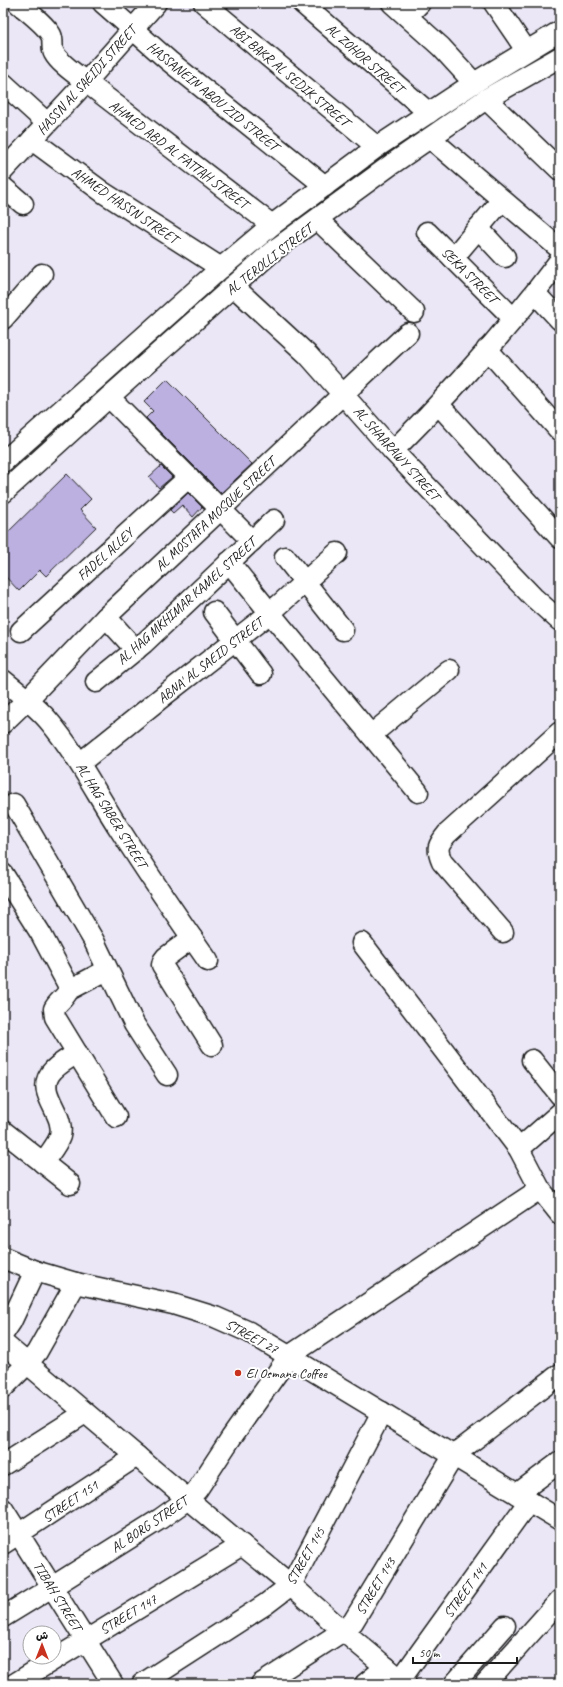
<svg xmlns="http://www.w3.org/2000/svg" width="563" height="1687" font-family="Caveat,'Playpen Sans Arabic',sans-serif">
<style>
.building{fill:#bcb0e1;stroke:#1c1c1c}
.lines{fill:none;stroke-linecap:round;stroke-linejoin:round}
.minor-casing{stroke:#1c1c1c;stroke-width:23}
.minor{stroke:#fff;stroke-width:20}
.poi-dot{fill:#c8321e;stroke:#fff;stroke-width:1.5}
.labels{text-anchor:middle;stroke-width:4;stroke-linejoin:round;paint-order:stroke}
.street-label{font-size:14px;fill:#1c1c1c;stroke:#fff}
.poi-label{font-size:14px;fill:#1c1c1c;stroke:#fff;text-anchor:start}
</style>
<rect width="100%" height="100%" fill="#ebe7f6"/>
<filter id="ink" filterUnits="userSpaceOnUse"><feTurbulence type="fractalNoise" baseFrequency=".025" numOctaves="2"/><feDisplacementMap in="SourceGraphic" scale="8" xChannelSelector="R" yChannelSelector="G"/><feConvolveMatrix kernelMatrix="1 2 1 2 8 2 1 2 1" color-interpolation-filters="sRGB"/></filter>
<g filter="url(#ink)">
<!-- building -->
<g class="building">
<path d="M167 379 252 464 221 493 146 418 153 411 144 402Z"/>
<path d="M161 466 172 477 159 488 149 477Z"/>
<path d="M67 474 91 499 80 510 96 527 46 576 40 570 19 591 3 574V537Z"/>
<path d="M188 493 202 507 193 517 182 505 173 513 170 510Z"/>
</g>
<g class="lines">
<!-- minor casing -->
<g class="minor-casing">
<g id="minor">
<path d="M18 3C27 11 46 25 51 35 54 41 51 48 54 53 59 63 77 75 86 82L272 225"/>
<path d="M103 3 169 61 325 186"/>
<path d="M204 3 377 147"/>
<path d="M302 3 429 113"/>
<path d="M392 3 441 47 474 83"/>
<path d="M494 3 526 50"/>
<path d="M407 16 420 3"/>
<path d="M3 83 47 123"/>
<path d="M486 99 560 170"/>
<path d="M430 138 560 249"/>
<path d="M32 140 104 193 221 268"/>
<path d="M3 171 86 82 156 3"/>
<path d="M3 187 23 204"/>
<path d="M318 220 414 312"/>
<path d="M478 228 505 257"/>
<path d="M427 232 513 318"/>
<path d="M453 258 502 200"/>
<path d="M233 286 308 355 393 451 533 597 560 621"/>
<path d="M535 293 560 320"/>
<path d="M3 319 42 274"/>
<path d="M487 349 560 431"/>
<path d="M109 397 252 541"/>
<path d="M439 405 560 538"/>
<path d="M393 451C453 391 509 328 560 260"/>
<path d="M3 462 221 268 272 225 377 147 474 83 560 31"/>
<path d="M3 493 109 397 273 251 392 164 486 99 560 57"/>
<path d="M285 557 343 630"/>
<path d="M229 562 270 613 418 792"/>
<path d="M214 612 261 674"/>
<path d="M106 617 136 650"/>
<path d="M21 631 189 477"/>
<path d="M3 680C19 693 35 705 48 720 77 754 96 793 120 830 148 874 178 918 208 961"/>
<path d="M96 682 144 643 274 520"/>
<path d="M3 723 27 700 106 617 408 333"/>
<path d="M371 735 449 670"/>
<path d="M80 763 166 694 270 613 337 553"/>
<path d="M14 804 94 941 134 1024 167 1075"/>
<path d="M3 874 41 934 67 983C72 995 59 999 54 1009L55 1017 116 1117"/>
<path d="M503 932 442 862C436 848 438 845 447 834L560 732"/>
<path d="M192 938 166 957 163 961 162 965 212 1045"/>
<path d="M362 943 519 1149 540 1189 560 1214"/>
<path d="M69 990 107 970"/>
<path d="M532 1060 560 1095"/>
<path d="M3 1131 70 1184"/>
<path d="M519 1149 560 1113"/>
<path d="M43 1163C48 1155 57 1145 60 1136 66 1114 36 1094 50 1074 56 1065 68 1059 77 1053"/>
<path d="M3 1258 35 1271 76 1283 173 1304 215 1317 249 1332 560 1520"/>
<path d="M3 1334 11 1322 35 1271"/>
<path d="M3 1343 242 1545 291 1585 343 1631 406 1684"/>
<path d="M3 1388 28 1363 37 1352 76 1283"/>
<path d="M3 1465 85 1413"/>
<path d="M517 1494 560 1462"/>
<path d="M3 1509 113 1684"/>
<path d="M3 1544 137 1456"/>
<path d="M3 1617 52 1587 160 1519 188 1499 197 1490 231 1438 289 1356 540 1189"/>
<path d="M401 1679 529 1501"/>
<path d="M14 1684 242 1545"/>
<path d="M142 1684 266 1604 291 1585 382 1412"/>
<path d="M261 1684 343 1631 353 1622 454 1455 560 1374"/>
<path d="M365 1684 386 1667"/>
<path d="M454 1684 505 1626"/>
<path d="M485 1684 560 1600"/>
</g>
</g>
<!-- minor -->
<use href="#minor" class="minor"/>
</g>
</g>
<!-- markers -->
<circle class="poi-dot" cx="238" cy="1373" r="4"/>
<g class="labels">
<!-- street labels -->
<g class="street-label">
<text transform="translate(365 58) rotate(41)" y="5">AL ZOHOR STREET</text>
<text transform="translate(290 75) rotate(40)" y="5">ABI BAKR AL SEDIK STREET</text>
<text transform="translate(86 80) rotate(-48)" y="5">HASSN AL SAEIDI STREET</text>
<text transform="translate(213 96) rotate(39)" y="5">HASSANEIN ABOU ZID STREET</text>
<text transform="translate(179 154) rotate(37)" y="5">AHMED ABD AL FATTAH STREET</text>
<text transform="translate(125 205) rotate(34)" y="5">AHMED HASSN STREET</text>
<text transform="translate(269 259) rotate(-38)" y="5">AL TEROLLI STREET</text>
<text transform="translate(470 275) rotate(45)" y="5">SEKA STREET</text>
<text transform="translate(397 453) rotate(48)" y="5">AL SHAARAWY STREET</text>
<text transform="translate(215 514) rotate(-43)" y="5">AL MOSTAFA MOSQUE STREET</text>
<text transform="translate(105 554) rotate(-42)" y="5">FADEL ALLEY</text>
<text transform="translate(186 601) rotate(-42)" y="5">AL HAG MKHIMAR KAMEL STREET</text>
<text transform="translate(210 660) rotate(-38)" y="5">ABNA' AL SAEID STREET</text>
<text transform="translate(112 815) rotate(58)" y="5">AL HAG SABER STREET</text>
<text transform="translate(252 1336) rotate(28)" y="5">STREET 27</text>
<text transform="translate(70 1501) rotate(-34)" y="5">STREET 151</text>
<text transform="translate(149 1524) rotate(-34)" y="5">AL BORG STREET</text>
<text transform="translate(305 1556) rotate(-60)" y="5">STREET 145</text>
<text transform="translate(375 1586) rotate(-59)" y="5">STREET 143</text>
<text transform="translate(465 1590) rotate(-54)" y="5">STREET 141</text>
<text transform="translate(58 1596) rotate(58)" y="5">TIBAH STREET</text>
<text transform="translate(128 1614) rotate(-31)" y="5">STREET 147</text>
</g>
<!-- poi labels -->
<g class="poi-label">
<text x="246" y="1378">El Osmane Coffee</text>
</g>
</g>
<!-- margin -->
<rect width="563" height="1687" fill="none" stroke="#fff" stroke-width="16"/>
<rect x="8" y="8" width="547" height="1671" fill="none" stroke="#1c1c1c" stroke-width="1.5" filter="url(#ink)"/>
<!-- north arrow -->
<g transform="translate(42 1645)"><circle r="19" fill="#ffffff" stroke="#a4a4a4"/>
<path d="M0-3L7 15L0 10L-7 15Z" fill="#c8321e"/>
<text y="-6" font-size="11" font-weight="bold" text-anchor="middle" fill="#1c1c1c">ش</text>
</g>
<!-- scale -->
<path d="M413 1657v6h104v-6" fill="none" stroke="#1c1c1c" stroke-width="2"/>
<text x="419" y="1657" font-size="12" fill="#1c1c1c" stroke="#ffffff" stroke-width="3" paint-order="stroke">50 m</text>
</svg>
